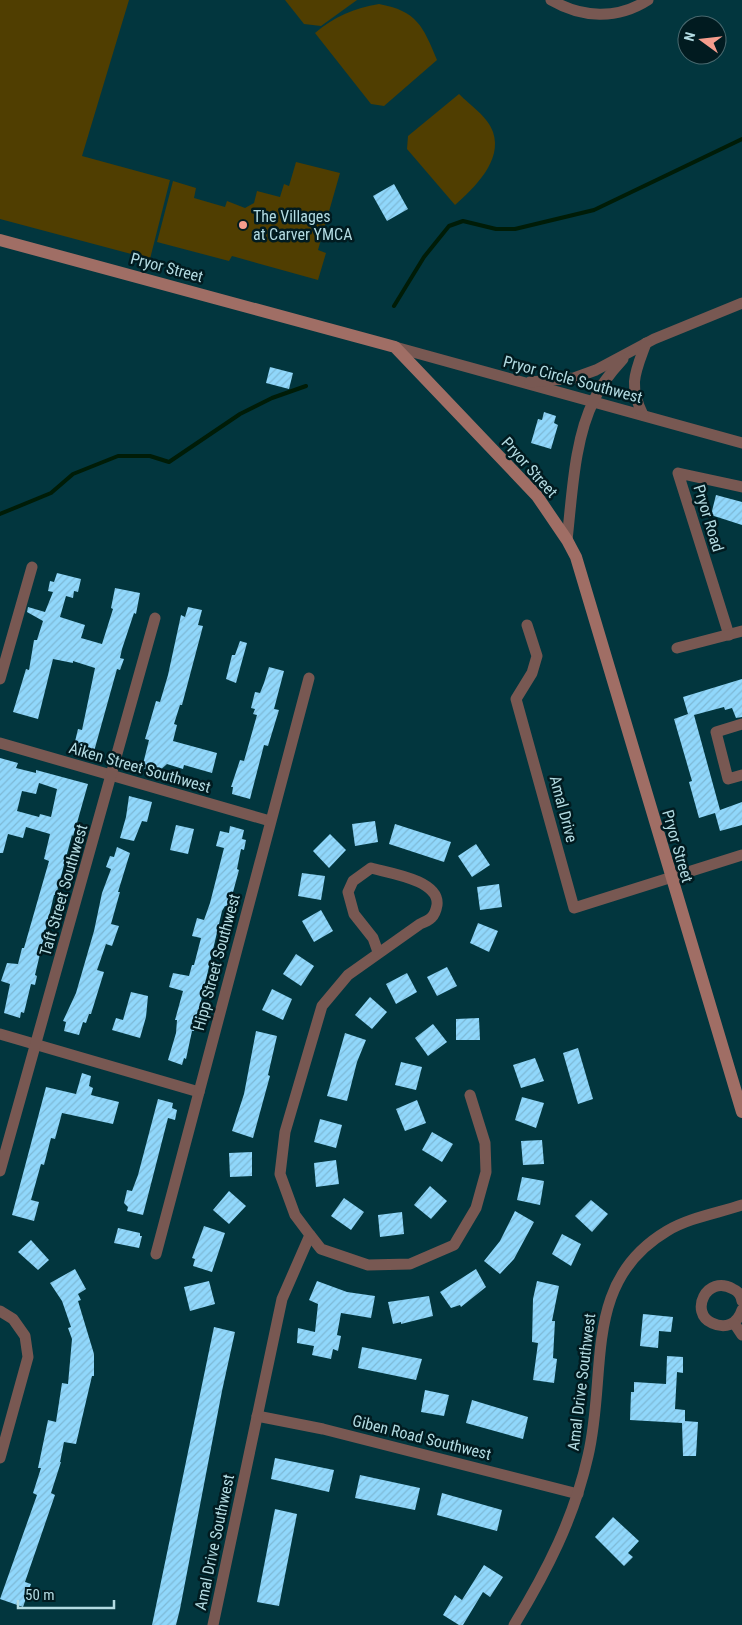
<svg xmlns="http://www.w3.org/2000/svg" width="742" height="1625" font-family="'Roboto Condensed',sans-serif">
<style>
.grass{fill:#503e01}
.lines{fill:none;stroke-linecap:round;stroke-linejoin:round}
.stream{stroke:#001c07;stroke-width:4}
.building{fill:url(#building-hatch);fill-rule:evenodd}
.street{stroke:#785852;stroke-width:11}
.secondary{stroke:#a06e65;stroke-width:12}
.poi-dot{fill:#f59d8d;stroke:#011b20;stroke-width:2}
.labels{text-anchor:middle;stroke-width:5;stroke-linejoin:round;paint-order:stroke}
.poi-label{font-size:16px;fill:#b3dbe2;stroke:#011b20;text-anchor:start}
.street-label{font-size:16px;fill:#b3dbe2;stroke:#011b20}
</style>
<defs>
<pattern id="building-hatch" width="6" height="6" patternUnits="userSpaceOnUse" patternTransform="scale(1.25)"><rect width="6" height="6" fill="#90d7fb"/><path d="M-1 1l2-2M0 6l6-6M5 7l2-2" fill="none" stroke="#7eb9d6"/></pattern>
</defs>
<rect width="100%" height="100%" fill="#02363e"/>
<!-- grass -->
<g class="grass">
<path d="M0 0H129L82 156 170 180 150 259 0 219Z"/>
<path d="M285 0H357L321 26 304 24Z"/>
<path d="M379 4C417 11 423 26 437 60L384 106 371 104 315 33C334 17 354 8 379 4Z"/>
<path d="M459 94C470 105 488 117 493 132 503 161 474 188 455 205L407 149 408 136Z"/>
<path d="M296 162 340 173 318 250 326 253 318 280 232 256 229 261 157 242 173 181 196 188 194 198 225 207 227 201 245 208 254 203 257 191 280 197 284 184 289 186Z"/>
</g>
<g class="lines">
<!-- stream -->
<g class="stream">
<path d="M394 306 424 257 449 226 463 221 496 229H515L594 210 742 139"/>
<path d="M0 514 51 493 73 474 118 456H150L169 462 240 414 272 398 306 386"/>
</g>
</g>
<!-- building -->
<g class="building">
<path d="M394 184 408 209 387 221 373 196Z"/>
<path d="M270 367 293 373 289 389 266 383Z"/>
<path d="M544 412 556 416 554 423 558 425 551 449 531 443 538 419 542 420Z"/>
<path d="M716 495 742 502V525L711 515Z"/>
<path d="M57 573 81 579 78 592 74 591 73 598 66 596 60 617 85 625 81 638 102 644 113 609 111 608 115 588 140 593 136 614 134 613 122 649 120 658 124 659 120 670 117 669 93 755 73 750 78 729 82 730 95 668 73 661V663L53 659 38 719 13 712 26 669 29 670 34 640H37L43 621 27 612 28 607 45 612 53 592 48 591 50 581 54 582Z"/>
<path d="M188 607 202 610 198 625 203 626 182 705H180L174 724 177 725 173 741 217 753 212 773 184 765 183 769 167 764 158 772 142 768 149 740 145 739 156 701 160 702 168 675 181 615 185 617Z"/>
<path d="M240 641 247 643 236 683 226 679 232 655H235Z"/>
<path d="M269 667 284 671 274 709 279 710 268 746 264 745 250 799 232 794 233 787H231L240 760 244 761 257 715 253 714 255 709 251 708 255 692 260 693 264 683Z"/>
<path d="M742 679V717L736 718 732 708 725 710 724 707 694 715 720 810 742 802V825L720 831 715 813 699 818 689 782 692 781 674 719 688 714 683 697Z"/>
<path d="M0 758 18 763 16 768 36 773V770L88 784 75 830 73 836 72 835 56 895H54L35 975 37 976 35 985 31 984 24 1013 21 1012 20 1018 4 1013 10 984 1 981 7 963 18 964 22 948H24L49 861 44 859 50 834 26 827 23 838 8 834 3 853H0ZM39 783 57 789 51 817 40 814 39 817 17 811 22 791 36 794Z"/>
<path d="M129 796 152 802 147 822 142 821 134 841 120 838 126 817Z"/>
<path d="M375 821 378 842 355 846 352 824Z"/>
<path d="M395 824 451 842 444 862 389 844Z"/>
<path d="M176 825 194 829 188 854 170 850Z"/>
<path d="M230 826 244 830 242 839 246 840 244 850 241 849 237 869 239 870 229 907 225 906 222 911 194 1031H192L186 1059 184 1058 182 1065 168 1060 176 1033 177 1020H175L183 991 169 987 173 973 189 976 192 965H194L201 938 192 936 197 918 204 920 210 903 224 848 216 846 220 831 229 833Z"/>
<path d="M330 834 346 850 329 868 313 851Z"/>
<path d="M476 844 490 865 472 877 458 856Z"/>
<path d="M117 847 130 853 118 892H120L111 924 119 926 112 946 106 944 97 970 104 972 91 1014H89L86 1023 83 1022 79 1035 64 1031 66 1022 63 1021 76 993 94 931 102 893 111 869 106 867 110 856 114 857Z"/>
<path d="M302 873 325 876 321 900 298 896Z"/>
<path d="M499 884 502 907 480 910 477 887Z"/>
<path d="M321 910 333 931 314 942 302 921Z"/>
<path d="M478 923 498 931 489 952 470 943Z"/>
<path d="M296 954 314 966 301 986 283 974Z"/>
<path d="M447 967 457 986 437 996 427 977Z"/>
<path d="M407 973 417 992 396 1004 386 984Z"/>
<path d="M272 989 292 999 283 1020 262 1010Z"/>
<path d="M131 992 148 996 146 1017 140 1038 112 1030 116 1018 123 1020Z"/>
<path d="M370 997 387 1012 372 1029 355 1015Z"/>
<path d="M479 1018 480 1040H456V1019Z"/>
<path d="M433 1024 447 1042 428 1056 415 1038Z"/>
<path d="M256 1031 277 1036 268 1075 270 1076 253 1138 232 1131 244 1094Z"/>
<path d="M345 1033 366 1040 357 1062 347 1101 327 1096Z"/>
<path d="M578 1048 593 1099 578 1104 563 1053Z"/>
<path d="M535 1058 544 1081 521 1088 513 1065Z"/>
<path d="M401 1062 422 1067 416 1090 395 1085Z"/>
<path d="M82 1073 91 1076 89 1086 93 1088 91 1095 119 1102 113 1124 62 1113 55 1139 51 1138 44 1165 41 1164 31 1200 39 1202 34 1221 12 1215 46 1087 76 1094Z"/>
<path d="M522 1097 544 1103 536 1128 515 1120Z"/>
<path d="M158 1099 173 1103 172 1108 177 1110 175 1120 168 1118 143 1215 127 1211 128 1207 124 1203 127 1190 132 1191 138 1175Z"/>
<path d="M417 1100 426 1123 405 1131 396 1109Z"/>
<path d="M320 1119 342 1125 336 1148 314 1142Z"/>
<path d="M432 1132 453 1144 442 1162 422 1150Z"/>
<path d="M542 1140 544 1164 523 1165 521 1141Z"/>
<path d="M252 1152V1176L230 1177 229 1153Z"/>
<path d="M336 1160 339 1184 316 1187 314 1163Z"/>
<path d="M522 1177 544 1181 540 1205 517 1200Z"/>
<path d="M430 1186 447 1201 431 1219 414 1205Z"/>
<path d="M229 1191 246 1206 229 1224 213 1210Z"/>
<path d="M344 1198 364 1212 351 1230 331 1216Z"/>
<path d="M591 1200 608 1214 592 1232 575 1216Z"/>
<path d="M515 1211 534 1222 514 1259 500 1274 484 1261 500 1241Z"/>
<path d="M402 1212 404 1234 380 1237 378 1215Z"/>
<path d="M204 1226 225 1233 212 1272 193 1266 195 1259 192 1258Z"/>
<path d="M118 1228 140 1233V1236H142L139 1248 114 1243Z"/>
<path d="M562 1234 581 1244 571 1266 552 1254Z"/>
<path d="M31 1240 49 1260 38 1270 18 1252Z"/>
<path d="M75 1269 86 1289 78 1294 81 1300 78 1301 94 1354V1376H92L76 1444 64 1442 60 1462H61L51 1493 55 1495 25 1582 31 1584 23 1607 0 1599 37 1495 33 1493 41 1468H38L48 1420 56 1422 62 1383 68 1384 72 1339 68 1328 71 1327 62 1301 50 1283Z"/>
<path d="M476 1269 486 1287 461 1307 460 1305 451 1308 440 1292Z"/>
<path d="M209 1281 215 1304 190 1311 184 1287Z"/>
<path d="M317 1281 347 1292 375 1296 371 1318 341 1313 337 1335 341 1336 338 1351 333 1349 331 1359 312 1355 314 1346 297 1343 298 1328 315 1332 318 1304 309 1300Z"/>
<path d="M537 1281 559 1286 552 1321H555L553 1358 557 1359 554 1383 533 1380 538 1343 532 1342 533 1299Z"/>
<path d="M429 1296 433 1316 401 1324V1322L393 1324 388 1302Z"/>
<path d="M643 1314 673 1317 671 1332 659 1331 658 1348 640 1346Z"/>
<path d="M214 1327 235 1332 222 1391 180 1609 176 1625H152Z"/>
<path d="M362 1347 422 1359 416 1380 358 1368Z"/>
<path d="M667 1356 683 1357V1373L677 1372 675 1409 685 1410V1421L698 1422 696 1456H683L682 1423 630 1420 631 1392H634V1382L666 1384Z"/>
<path d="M425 1390 449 1395 444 1416 421 1412Z"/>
<path d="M472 1400 528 1417 523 1439 466 1423Z"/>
<path d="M275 1458 334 1470 329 1492 271 1479Z"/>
<path d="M360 1475 420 1488 415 1510 355 1498Z"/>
<path d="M442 1493 502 1510 497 1531 437 1515Z"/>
<path d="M275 1509 297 1514 279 1606 257 1602Z"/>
<path d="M613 1517 639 1541 628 1553 633 1557 624 1566 595 1537Z"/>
<path d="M484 1565 503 1577 490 1597 483 1592 463 1625H459L443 1615 455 1595 462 1600Z"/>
</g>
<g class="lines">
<!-- street -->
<g class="street">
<path d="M551 0C582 18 617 20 648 0"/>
<path d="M395 347 742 443"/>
<path d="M530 382 574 378 596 370 654 339 742 303"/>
<path d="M643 415C628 384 635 373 646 343"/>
<path d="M567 540C572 497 574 439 594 400 601 384 611 372 623 359"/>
<path d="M527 625 537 656 532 673 516 699 574 908 742 855"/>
<path d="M729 635 678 473 742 487"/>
<path d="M677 648 742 631"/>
<path d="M0 679 32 567"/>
<path d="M742 724 716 732 728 779 742 775"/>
<path d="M0 743 270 821"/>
<path d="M0 1034 199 1092"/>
<path d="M0 1171 155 618"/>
<path d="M310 1235 321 1249 368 1265 410 1264 454 1245 476 1208 486 1172 485 1143 470 1095"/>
<path d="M156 1254 309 678"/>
<path d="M742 1301C741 1295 738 1291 733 1289 706 1274 689 1313 712 1323 725 1329 737 1325 742 1310"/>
<path d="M0 1311 13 1319 25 1336 28 1357 0 1458"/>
<path d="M734 1323 742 1335"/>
<path d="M257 1416 323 1429 578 1494"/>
<path d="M213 1625 282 1299 310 1235 295 1215 280 1174 285 1132 322 1006 348 975 420 924C430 920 435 917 437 905 440 880 389 873 371 868L353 881 348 892 354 914 373 938 378 952"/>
<path d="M514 1625C547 1571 574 1518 588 1456 608 1372 581 1282 667 1231 688 1218 718 1213 742 1205"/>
</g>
<!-- secondary -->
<path class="secondary" d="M0 240 395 347 537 496 567 540 576 557 742 1112"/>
</g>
<!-- markers -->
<circle class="poi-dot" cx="243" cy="225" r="5"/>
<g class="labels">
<!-- poi labels -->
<g class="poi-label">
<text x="253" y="222">The Villages<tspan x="253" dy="18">at Carver YMCA</tspan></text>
</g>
<!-- street labels -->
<g class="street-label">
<text transform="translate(167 267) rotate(15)" y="6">Pryor Street</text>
<text transform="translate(573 379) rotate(15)" y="6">Pryor Circle Southwest</text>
<text transform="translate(530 467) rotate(48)" y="6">Pryor Street</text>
<text transform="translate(709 518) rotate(73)" y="6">Pryor Road</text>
<text transform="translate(140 767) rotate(16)" y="6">Aiken Street Southwest</text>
<text transform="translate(564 809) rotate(75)" y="6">Amal Drive</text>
<text transform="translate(678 846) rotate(74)" y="6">Pryor Street</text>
<text transform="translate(63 890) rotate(-74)" y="6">Taft Street Southwest</text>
<text transform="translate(216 962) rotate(-75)" y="6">Hipp Street Southwest</text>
<text transform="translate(581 1382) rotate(-83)" y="6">Amal Drive Southwest</text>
<text transform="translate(422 1437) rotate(14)" y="6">Giben Road Southwest</text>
<text transform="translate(214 1542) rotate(-78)" y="6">Amal Drive Southwest</text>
</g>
</g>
<!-- north arrow -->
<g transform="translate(702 40) rotate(285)"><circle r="24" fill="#011b20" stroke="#48686e"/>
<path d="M0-4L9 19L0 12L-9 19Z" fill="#f59d8d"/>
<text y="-8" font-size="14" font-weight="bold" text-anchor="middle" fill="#b3dbe2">N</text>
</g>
<!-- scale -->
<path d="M18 1600v8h96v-8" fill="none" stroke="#b3dbe2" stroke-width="2.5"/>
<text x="25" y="1600" font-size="15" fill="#b3dbe2" stroke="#011b20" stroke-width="4" paint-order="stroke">50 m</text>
</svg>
